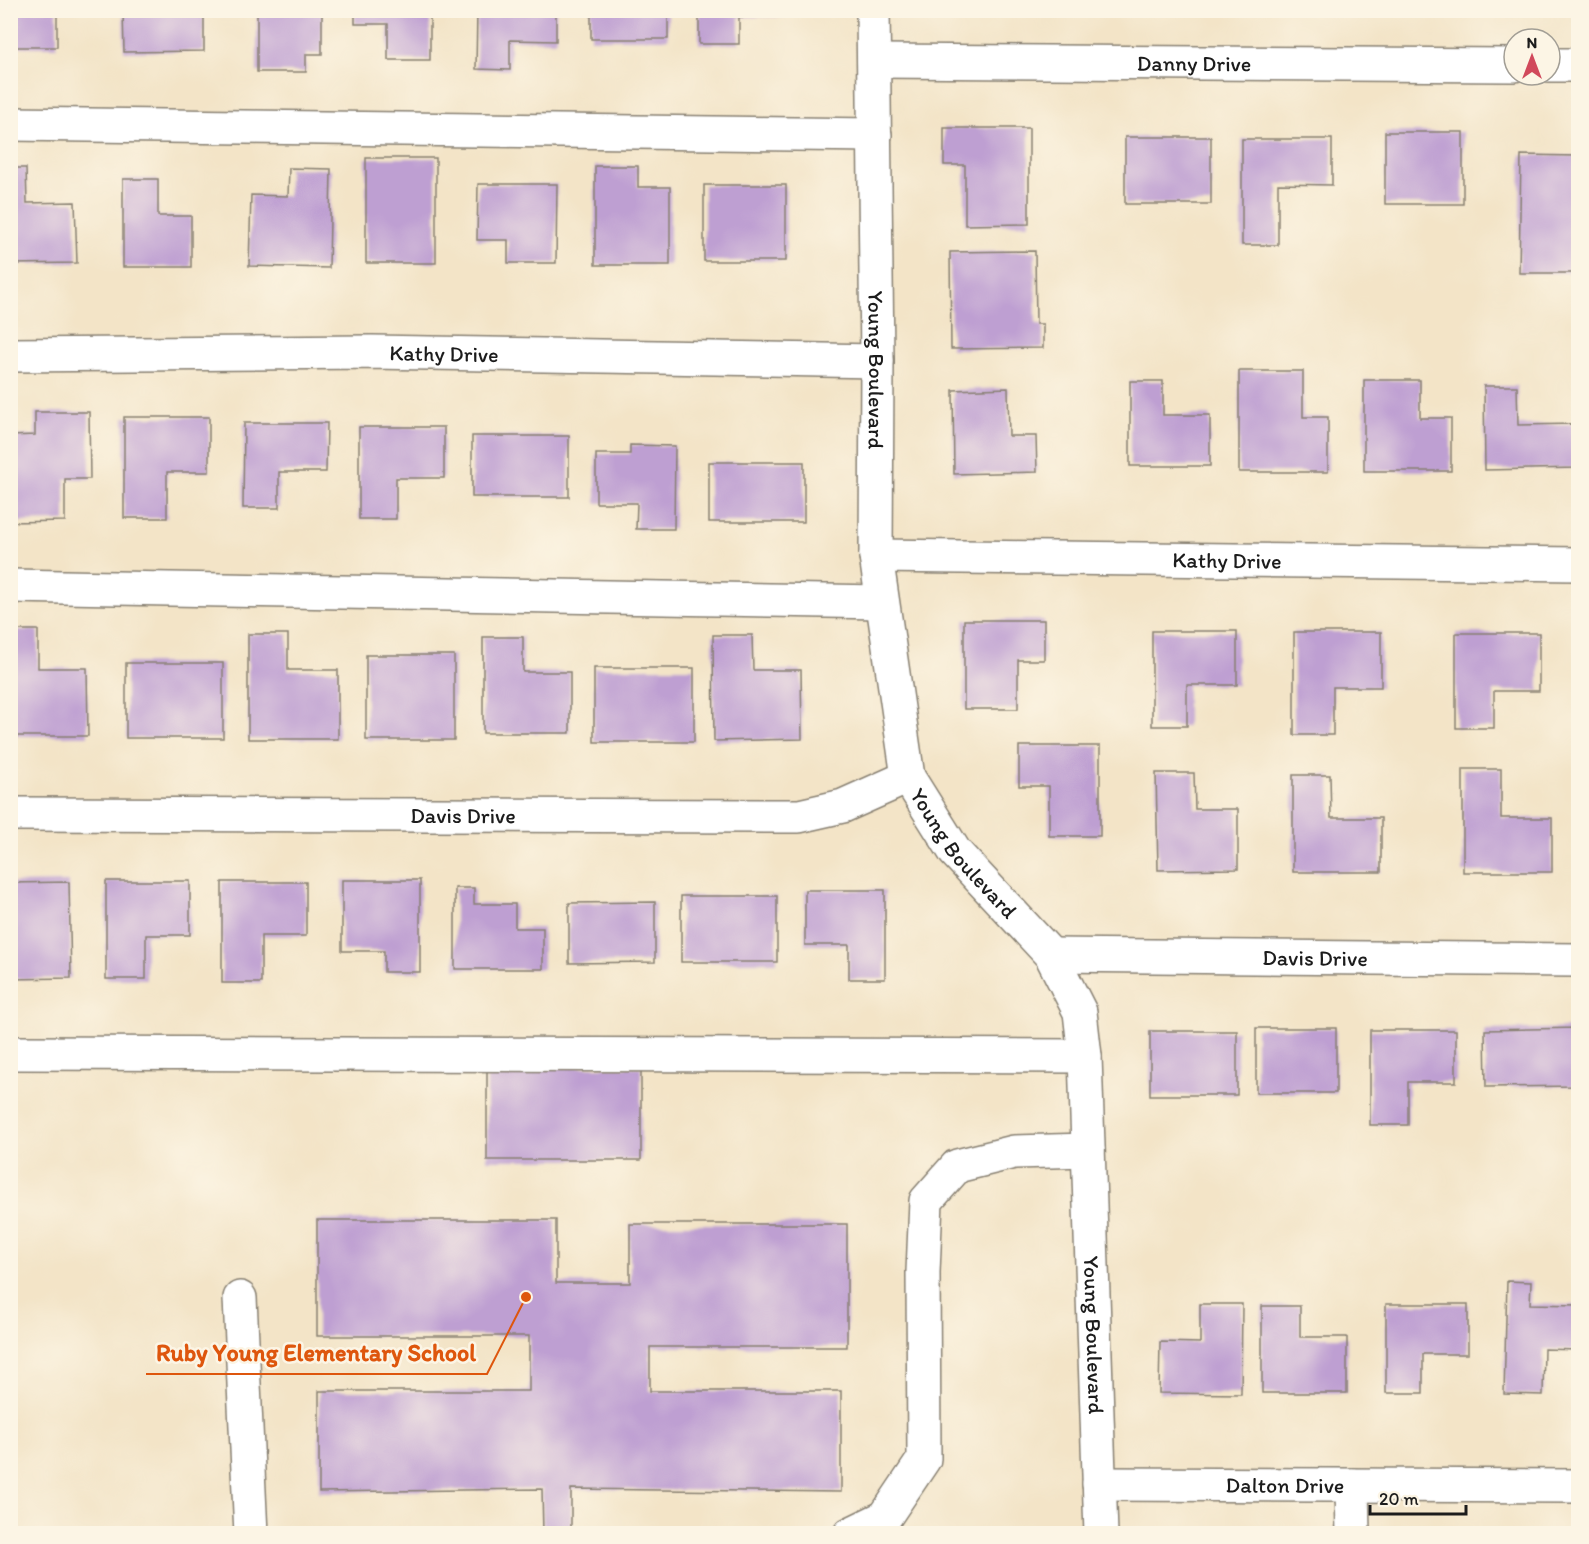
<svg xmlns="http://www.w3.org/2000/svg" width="1589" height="1544" font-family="Itim,sans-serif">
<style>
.building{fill:#be9fd2}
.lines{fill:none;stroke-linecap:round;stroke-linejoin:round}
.minor-casing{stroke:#888072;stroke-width:36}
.minor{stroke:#fff;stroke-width:33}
.labels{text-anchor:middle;stroke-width:5;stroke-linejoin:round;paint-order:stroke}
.street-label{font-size:22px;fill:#1c1c1c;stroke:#fcf5e5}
.leader{fill:none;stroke:#de560d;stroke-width:2}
.callout-dot{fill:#de560d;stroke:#fcf5e5;stroke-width:2}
.callout-label{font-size:24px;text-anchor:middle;font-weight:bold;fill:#de560d;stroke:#fcf5e5;stroke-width:5;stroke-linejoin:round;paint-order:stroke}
</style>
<rect width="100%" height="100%" fill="#fcf5e5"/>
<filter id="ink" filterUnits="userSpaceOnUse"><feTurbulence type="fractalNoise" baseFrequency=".0167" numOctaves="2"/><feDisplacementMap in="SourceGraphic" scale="12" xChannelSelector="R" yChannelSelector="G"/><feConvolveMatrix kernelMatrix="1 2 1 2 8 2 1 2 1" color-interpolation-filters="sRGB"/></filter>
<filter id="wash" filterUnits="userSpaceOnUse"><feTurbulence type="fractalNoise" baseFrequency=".008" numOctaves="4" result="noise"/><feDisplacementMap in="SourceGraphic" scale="24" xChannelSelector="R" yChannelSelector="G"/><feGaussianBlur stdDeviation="1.35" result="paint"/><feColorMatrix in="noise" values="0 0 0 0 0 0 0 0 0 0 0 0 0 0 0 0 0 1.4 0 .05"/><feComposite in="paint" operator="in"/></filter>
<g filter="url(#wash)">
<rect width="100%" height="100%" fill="#f3e4c7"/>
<g id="blocks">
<!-- building -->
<g class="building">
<rect x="10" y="10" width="47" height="37"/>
<path d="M123 10H204V51L124 52Z"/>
<path d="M257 10H322V54H306V72H257Z"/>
<path d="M355 10H430V60H388V24H355Z"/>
<path d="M477 10H556V41L510 40V70L476 69Z"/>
<rect x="591" y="10" width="77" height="29"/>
<path d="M699 10H786V17H739V44H699Z"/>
<path d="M944 128H1029V224L965 225V165H944Z"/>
<rect x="1385" y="132" width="78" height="72"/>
<rect x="1125" y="137" width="86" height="67"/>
<path d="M1242 139H1332V185L1278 184V245H1242Z"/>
<path d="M1521 155 1578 156 1577 273H1519Z"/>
<rect x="366" y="158" width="70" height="105"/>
<path d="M595 166H638V187H670V265H595Z"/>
<path d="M10 168H26L27 203 75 202 77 263 10 264Z"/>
<path d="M289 168 331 169 329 268 249 266 251 195 288 196Z"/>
<path d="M123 179H158V216H191V267H123Z"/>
<path d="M478 184H557L556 263H508V240H477Z"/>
<rect x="704" y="185" width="82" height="76"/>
<path d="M1035 251 1036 324H1043V348L951 349 950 252Z"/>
<path d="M1239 371H1303V417H1328V472H1239Z"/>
<path d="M1364 380H1420V418H1451V471H1364Z"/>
<path d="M1130 381H1163V415H1210V466H1130Z"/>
<path d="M1484 386H1517L1518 425 1576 424 1577 468 1485 470Z"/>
<path d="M1008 388 1009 436H1036L1037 472 954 474 953 390Z"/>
<path d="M35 412H89L90 479H65V521L10 522V436L35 435Z"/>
<path d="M124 417H209V472H167V518H124Z"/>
<path d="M244 423H327L326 472H279V508H243Z"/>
<path d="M359 427H444V478H396V519H359Z"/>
<rect x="472" y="436" width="97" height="61"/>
<path d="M630 445 675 446 674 529H636L637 503H596V454H630Z"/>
<rect x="709" y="462" width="95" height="60"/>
<path d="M964 620H1044V660H1018V709H964Z"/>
<path d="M10 630H38V668H87L88 736H10Z"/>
<path d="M1152 631H1237V685H1187V726H1152Z"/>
<path d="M1294 632H1381V687H1333V735H1294Z"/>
<path d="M1456 633H1539V691H1494V728H1456Z"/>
<path d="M248 634H288V670H338V739H248Z"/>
<path d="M713 635H752L753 670H801L802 739 714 741Z"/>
<path d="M483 637H523V672H570V733H483Z"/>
<rect x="366" y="655" width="88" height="85"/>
<rect x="126" y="663" width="97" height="75"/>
<rect x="594" y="668" width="100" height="74"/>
<path d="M1019 746H1100V836H1049V786H1019Z"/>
<path d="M1463 769H1501V818H1552V872H1463Z"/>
<path d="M1156 773H1194L1195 809H1238V869L1158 870Z"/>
<path d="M1293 775H1330L1331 818H1381V872H1293Z"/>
<path d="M342 880H420V972H384V951H342Z"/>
<path d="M106 881H190V935H146V979H106Z"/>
<path d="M69 882 71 978 10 979V883Z"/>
<path d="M222 882H306V936H261V983H222Z"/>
<path d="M455 888H474V904H515V928H543V969H455Z"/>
<path d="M805 890H885V979H849V945H805Z"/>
<rect x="681" y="896" width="96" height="66"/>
<path d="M655 902V962L569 963V903Z"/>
<rect x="1256" y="1028" width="80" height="65"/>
<path d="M1578 1028V1086L1486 1087 1485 1030Z"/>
<path d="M1370 1030H1456V1082H1408V1125H1370Z"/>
<rect x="1150" y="1031" width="87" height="64"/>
<rect x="487" y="1067" width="154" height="93"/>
<path d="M317 1220H556V1283H630V1224H847V1347H650V1391H841V1492L571 1489V1534H543L542 1489 319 1492V1391H529V1336H317Z"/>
<path d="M1507 1281 1531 1282 1530 1304 1578 1305V1350L1544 1349 1543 1395 1504 1394Z"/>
<path d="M1200 1304H1242L1241 1394 1159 1393 1160 1342 1200 1343Z"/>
<path d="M1386 1304H1468V1354H1423V1393H1386Z"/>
<path d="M1262 1306H1300V1337H1347V1393H1262Z"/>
</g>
</g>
</g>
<g filter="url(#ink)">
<use href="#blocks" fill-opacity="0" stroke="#888072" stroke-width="1.5"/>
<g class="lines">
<!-- minor casing -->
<g class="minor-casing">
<g id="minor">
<path id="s1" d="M873 10 877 361 876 556 908 777 955 852 1051 955 1080 1012 1085 1056 1101 1534"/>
<path id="s2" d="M874 61 1514 65"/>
<path d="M1550 65H1578"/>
<path d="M10 124 875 135"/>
<path id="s3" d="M10 355 372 352 877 361"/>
<path id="s4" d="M876 556 1578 564"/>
<path d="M10 586 882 602"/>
<path id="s5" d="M10 814 799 816 843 806 908 777"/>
<path id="s6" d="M1051 955 1578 960"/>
<path d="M10 1053 1085 1056"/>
<path d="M240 1298 251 1534"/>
<path id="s7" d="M1099 1484 1578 1486"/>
<path d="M1352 1485 1353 1534"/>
<path d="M850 1534 885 1517 924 1459 923 1272 926 1201 957 1166 1014 1152 1088 1150"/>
</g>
</g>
<!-- minor -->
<use href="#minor" class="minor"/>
</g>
</g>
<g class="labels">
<!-- street labels -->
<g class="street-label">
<text dy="8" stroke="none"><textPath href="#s2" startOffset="320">Danny Drive</textPath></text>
<text dy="8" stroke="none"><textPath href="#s3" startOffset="434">Kathy Drive</textPath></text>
<text dy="8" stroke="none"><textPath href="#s1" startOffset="360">Young Boulevard</textPath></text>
<text dy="8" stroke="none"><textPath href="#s4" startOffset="351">Kathy Drive</textPath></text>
<text dy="8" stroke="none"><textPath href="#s5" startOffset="453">Davis Drive</textPath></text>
<text dy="8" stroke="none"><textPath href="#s1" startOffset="864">Young Boulevard</textPath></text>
<text dy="8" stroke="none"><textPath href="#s6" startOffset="264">Davis Drive</textPath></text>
<text dy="8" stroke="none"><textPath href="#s1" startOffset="1386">Young Boulevard</textPath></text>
<text dy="8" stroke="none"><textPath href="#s7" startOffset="186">Dalton Drive</textPath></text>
</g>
</g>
<!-- callouts -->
<path class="leader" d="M526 1297L487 1374H146"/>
<circle class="callout-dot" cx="526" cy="1297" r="6"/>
<g class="callout-label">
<text x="316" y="1361">Ruby Young Elementary School</text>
</g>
<!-- margin -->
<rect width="1589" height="1544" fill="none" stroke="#fcf5e5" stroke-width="36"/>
<!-- north arrow -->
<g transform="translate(1532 57)"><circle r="28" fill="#fcf5e5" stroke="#a29e95" stroke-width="1.5"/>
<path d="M0-4.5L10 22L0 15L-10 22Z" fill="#d1495b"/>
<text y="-9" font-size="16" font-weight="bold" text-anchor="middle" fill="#1c1c1c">N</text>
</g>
<!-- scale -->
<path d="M1370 1505v9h96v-9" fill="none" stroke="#1c1c1c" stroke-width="3"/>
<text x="1379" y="1505" font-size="18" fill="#1c1c1c" stroke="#fcf5e5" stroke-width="4.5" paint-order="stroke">20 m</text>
</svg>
